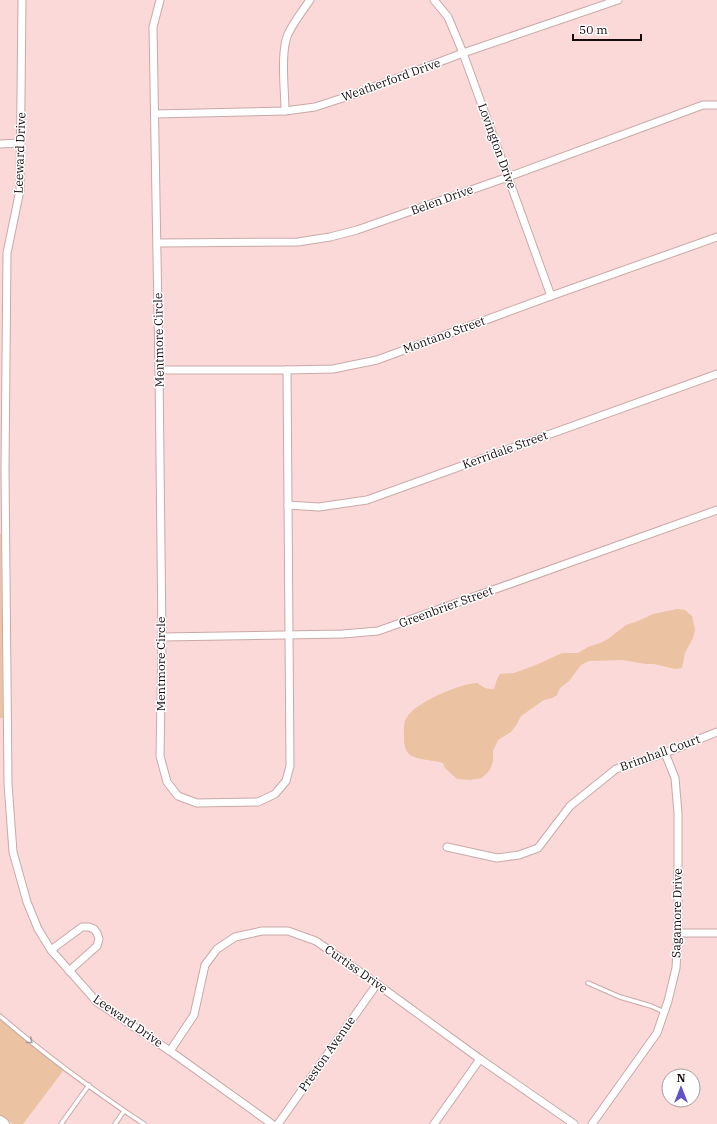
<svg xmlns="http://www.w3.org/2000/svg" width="717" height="1124" font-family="'IBM Plex Serif',serif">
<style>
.green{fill:#ebc2a2}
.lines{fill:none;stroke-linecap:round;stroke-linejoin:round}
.lane-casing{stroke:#c9a9a8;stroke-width:5.5}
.street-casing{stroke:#c9a9a8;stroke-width:9}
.secondary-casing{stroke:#c9a9a8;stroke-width:12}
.lane{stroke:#fff;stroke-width:3.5}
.street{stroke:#fff;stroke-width:7}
.secondary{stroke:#fff;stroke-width:10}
.oneway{stroke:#a29d9d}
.labels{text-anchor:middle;stroke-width:3;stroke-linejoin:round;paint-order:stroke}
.street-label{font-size:12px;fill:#160b0b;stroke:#fff}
</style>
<rect width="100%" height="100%" fill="#fbd9d8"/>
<!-- green -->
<g class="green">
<path d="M0 534H1L3 718H0Z"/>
<path d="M677 609 685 610 692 616 695 630 693 638 685 653 682 668 675 669 654 664H646L622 660 589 661 581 665 569 681 560 688 557 695 552 698 544 700 521 716 517 724 511 732 498 740 493 751V761L490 770 482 778 470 780 457 779 445 768 443 763C433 760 418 760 410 755 405 751 404 744 404 738 404 731 403 723 407 717 415 703 462 682 478 683 483 688 487 689 494 689 496 684 496 679 500 674L514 673 536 665 562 653H578L588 647 600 643 608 639 626 625 638 621 653 614Z"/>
<path d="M0 1015 5 1022 66 1067 23 1124H13L0 1115Z"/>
</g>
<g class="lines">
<!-- lane casing -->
<g class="lane-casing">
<g id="lane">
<path d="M588 983 620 997 651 1006 664 1012"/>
<path d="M0 1016C45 1055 94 1091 144 1124"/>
<path d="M61 1124 89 1085"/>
<path d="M115 1124 124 1111"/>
</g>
</g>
<!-- street casing -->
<g class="street-casing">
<g id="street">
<path d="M22 0 20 190 7 253 5 469 8 784 13 852 27 902 38 929 51 950 97 1002 170 1051 272 1124"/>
<path d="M160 0 153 27 159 370 162 637 160 756 167 782 178 796 197 803 258 802 275 794 286 781 290 766 287 370"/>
<path d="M434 0 448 17 463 53 551 296"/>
<path d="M285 111C285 91 280 52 288 34 294 22 302 11 310 0"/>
<path d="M155 114 285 111 315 107 358 93 463 53 618 0"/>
<path d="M0 144 21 143"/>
<path d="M158 243 298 242 330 237 357 230 508 177 703 105H717"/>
<path d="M159 370H287L333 369 377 360 551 296 717 237"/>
<path d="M288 505 319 507 367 500 717 374"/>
<path d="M162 637 343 634 378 631 717 510"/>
<path d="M447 847 497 858 519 855 538 848 570 806 616 769 665 753 717 732"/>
<path d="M678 933H717"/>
<path d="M51 950 82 927H89L94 929 97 933 99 939 97 946 69 971"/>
<path d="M170 1051 194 1015 205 965 217 949 235 937 262 931H288L316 941 377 984 480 1059 574 1124"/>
<path d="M278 1124 377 984"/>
<path d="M434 1124 480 1059"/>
<path d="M592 1124 657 1033 668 1001 676 968 678 933V813L675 778 665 753"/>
</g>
</g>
<!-- secondary casing -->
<g class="secondary-casing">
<path id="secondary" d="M0 1121 4 1124"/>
</g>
<!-- lane -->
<use href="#lane" class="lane"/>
<!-- street -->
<use href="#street" class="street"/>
<!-- secondary -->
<use href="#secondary" class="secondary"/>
</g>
<!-- one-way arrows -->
<defs><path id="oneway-chevron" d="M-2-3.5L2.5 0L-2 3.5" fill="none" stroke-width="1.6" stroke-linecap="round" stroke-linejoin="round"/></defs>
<use class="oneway" href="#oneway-chevron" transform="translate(30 1041) rotate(39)"/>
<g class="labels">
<!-- street labels -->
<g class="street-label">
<text transform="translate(391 80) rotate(-20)" y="4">Weatherford Drive</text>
<text transform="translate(497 146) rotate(70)" y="4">Lovington Drive</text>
<text transform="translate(20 153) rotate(-88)" y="4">Leeward Drive</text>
<text transform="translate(442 200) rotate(-20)" y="4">Belen Drive</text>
<text transform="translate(444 335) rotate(-20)" y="4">Montano Street</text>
<text transform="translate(159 340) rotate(-91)" y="4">Mentmore Circle</text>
<text transform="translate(505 450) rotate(-20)" y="4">Kerridale Street</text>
<text transform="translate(446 607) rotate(-20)" y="4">Greenbrier Street</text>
<text transform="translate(161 664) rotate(-90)" y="4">Mentmore Circle</text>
<text transform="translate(660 753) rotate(-20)" y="4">Brimhall Court</text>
<text transform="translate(677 913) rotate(-89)" y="4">Sagamore Drive</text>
<text transform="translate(356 969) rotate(35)" y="4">Curtiss Drive</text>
<text transform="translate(128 1021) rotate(35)" y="4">Leeward Drive</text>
<text transform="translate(327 1054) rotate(-55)" y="4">Preston Avenue</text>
</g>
</g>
<!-- north arrow -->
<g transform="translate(681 1088)"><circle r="19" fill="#ffffff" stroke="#a29d9d"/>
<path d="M0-3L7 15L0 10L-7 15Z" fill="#5e51c9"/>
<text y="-6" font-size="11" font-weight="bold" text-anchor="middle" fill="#160b0b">N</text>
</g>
<!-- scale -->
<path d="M573 34v6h68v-6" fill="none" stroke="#160b0b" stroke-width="2"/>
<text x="579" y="34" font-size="12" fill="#160b0b" stroke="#ffffff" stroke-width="3" paint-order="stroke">50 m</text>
</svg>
